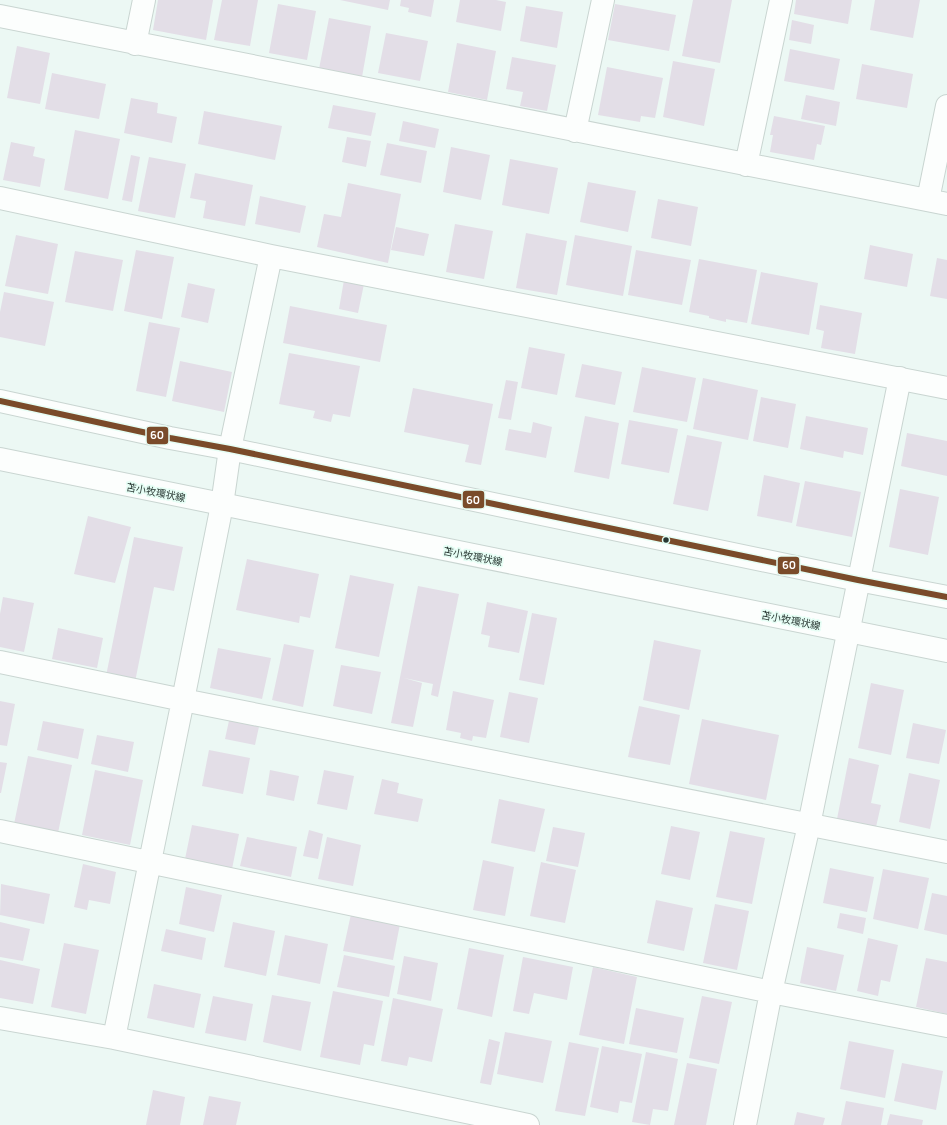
<svg xmlns="http://www.w3.org/2000/svg" width="947" height="1125" font-family="Manrope,'Noto Sans JP',sans-serif">
	<style>
		.building { fill: #e3dee7 }
		.lines { fill: none; stroke-linecap: round; stroke-linejoin: round }
		.minor-casing { stroke: #c9d5d1; stroke-width: 24 }
		.major-casing { stroke: #c9d5d1; stroke-width: 24 }
		.minor { stroke: #fcfefd; stroke-width: 22 }
		.major { stroke: #fcfefd; stroke-width: 22 }
		.bus-1-casing { stroke: #e6fef5; stroke-width: 9 }
		.bus-1 { stroke: #7a4b2a; stroke-width: 6 }
		.bus-dot { fill: #273631; stroke: #e6fef5; stroke-width: 1.5 }
		.labels { text-anchor: middle; dominant-baseline: central; stroke-width: 3.5; stroke-linejoin: round; paint-order: stroke }
		.street-label { font-size: 10px; fill: #273631; stroke: #e6fef5 }
		.line-badge { stroke: #e6fef5; stroke-width: 1.5 }
		.badge-label { font-size: 11px; text-anchor: middle; font-weight: bold; fill: #fff }
	</style>
	<rect width="100%" height="100%" fill="#ecf8f4"/>
	<path class="building" d="M158,0H213L206,40L153,30Z
		M222,0H258L250,46L214,40Z
		M340,0H390L388,10Z
		M401,0H434L431,17L408,12L409,8L400,6Z
		M460,0H496L506,2L501,31L456,22Z
		M693,0H732L720,63L682,56Z
		M796,0H852L848,24L794,14Z
		M875,0H920L913,38L870,30Z
		M278,4L316,11L307,60L269,53Z
		M615,4L676,15L669,51L608,40Z
		M526,6L563,12L557,48L520,41Z
		M329,18L371,26L362,77L319,69Z
		M792,20L814,25L811,44L789,40Z
		M386,33L428,41L420,81L378,73Z
		M457,43L496,51L487,100L448,92Z
		M17,46L50,53L40,104L7,98Z
		M790,49L840,59L834,90L784,81Z
		M512,57L556,65L547,111L520,106L523,92L506,89Z
		M673,61L715,69L704,126L663,117Z
		M862,64L913,74L907,108L856,99Z
		M607,67L663,78L655,118L641,116L640,122L598,115Z
		M52,73L106,84L99,119L45,109Z
		M806,95L840,102L836,126L801,119Z
		M131,98L158,103L157,113L177,117L172,143L124,133Z
		M333,105L376,113L371,136L328,128Z
		M204,111L282,126L275,160L198,144Z
		M774,116L825,126L821,145L817,144L814,160L770,152L773,135H770Z
		M403,121L439,129L435,148L399,141Z
		M75,130L120,139L108,199L64,190Z
		M347,137L371,141L366,167L342,162Z
		M11,142L35,147L33,156L45,159L40,187L3,180Z
		M387,143L427,151L421,183L380,175Z
		M451,147L490,155L481,200L443,192Z
		M131,155L140,157L132,202L122,200Z
		M149,157L186,164L175,218L138,211Z
		M510,159L558,168L549,214L502,205Z
		M195,173L253,185L245,226L203,218L206,201L190,198Z
		M588,182L636,191L628,232L580,222Z
		M348,183L401,194L388,263L317,247L324,214L341,217Z
		M260,196L306,206L300,233L255,224Z
		M658,199L698,207L691,246L651,238Z
		M455,224L493,231L484,279L446,272Z
		M396,227L429,234L424,256L391,250Z
		M526,233L567,241L557,295L516,288Z
		M16,235L58,244L48,294L5,286Z
		M575,235L632,246L623,296L566,285Z
		M870,245L913,254L907,287L864,279Z
		M136,250L174,257L162,319L124,311Z
		M636,250L691,260L682,305L628,295Z
		M75,251L123,260L113,311L65,302Z
		M937,258L947,260V299L930,296Z
		M699,259L757,270L747,323L726,319V322L709,318V316L689,312Z
		M761,272L818,283L809,335L751,324Z
		M344,280L364,284L358,313L339,309Z
		M188,283L215,289L208,323L181,317Z
		M4,292L54,302L45,346L0,337V312Z
		M820,305L862,313L855,354L821,348L824,331L816,329Z
		M290,306L387,325L380,362L283,343Z
		M149,322L180,328L166,397L136,391Z
		M529,347L565,354L557,395L521,388Z
		M289,353L360,366L350,417L333,414L331,422L313,418L315,411L279,404Z
		M180,361L232,372L224,412L172,401Z
		M582,364L622,372L615,405L575,397Z
		M642,367L696,378L687,422L633,412Z
		M703,378L758,390L748,440L693,429Z
		M506,380L518,382L511,420L498,418Z
		M413,388L493,404L481,465L465,462L469,445L404,432Z
		M761,397L796,404L788,448L753,441Z
		M585,416L619,423L609,479L574,472Z
		M806,416L868,428L863,455L844,451L843,458L800,449Z
		M629,420L678,429L669,473L621,464Z
		M533,422L552,427L546,458L505,450L509,429L531,433Z
		M907,433L947,441V476L901,466Z
		M687,435L722,442L708,511L673,504Z
		M764,475L800,483L792,523L757,516Z
		M805,481L861,492L852,537L796,526Z
		M900,489L939,497L928,555L889,547Z
		M88,516L131,527L115,583L74,574Z
		M134,537L183,547L174,591L154,587L135,682L106,676Z
		M247,559L319,574L310,618L300,616L299,623L236,610Z
		M350,575L394,584L379,657L335,648Z
		M418,586L459,594L438,697L431,695L433,684L404,678L422,683L413,727L391,723Z
		M3,597L34,603L24,652L0,647V614Z
		M487,602L528,611L519,653L488,647L490,636L481,634Z
		M532,613L557,618L544,685L519,680Z
		M58,628L103,638L97,668L52,659Z
		M654,640L701,650L689,710L643,700Z
		M284,644L314,650L303,707L272,700Z
		M218,648L271,658L262,699L210,688Z
		M341,665L381,672L372,714L333,706Z
		M871,683L904,690L891,755L858,748Z
		M453,691L494,700L486,738L473,736L472,741L460,738L461,733L446,730Z
		M509,692L538,698L529,743L500,737Z
		M0,701L15,704L7,746L0,745Z
		M639,706L680,715L670,765L628,757Z
		M230,716L260,722L255,745L225,739Z
		M702,719L779,735L766,800L689,784Z
		M43,721L84,729L78,759L37,750Z
		M913,723L946,730L939,764L906,758Z
		M97,735L134,742L128,772L91,764Z
		M209,750L250,758L243,794L202,786Z
		M28,756L72,765L58,833L14,824Z
		M849,758L879,765L871,803L881,805L876,827L837,819Z
		M0,762L7,763L1,793H0Z
		M95,770L143,780L130,845L82,835Z
		M270,770L299,776L294,801L266,795Z
		M324,770L354,776L347,810L317,804Z
		M909,773L940,780L930,829L899,822Z
		M382,779L399,783L397,793L423,799L418,822L374,814Z
		M499,799L545,809L535,852L491,843Z
		M192,825L239,834L232,869L185,859Z
		M671,826L700,832L690,880L661,874Z
		M553,827L585,833L578,867L546,861Z
		M309,830L323,834L318,859L303,856Z
		M730,831L765,838L752,904L716,897Z
		M247,837L297,847L291,877L240,866Z
		M327,837L361,845L353,886L318,879Z
		M483,860L514,867L505,916L473,910Z
		M541,862L576,870L565,923L530,916Z
		M83,864L116,872L110,904L89,900L87,910L74,907Z
		M830,868L874,877L867,912L823,903Z
		M883,869L929,878L918,929L873,919Z
		M1,884L50,894L44,924L0,915Z
		M186,887L222,895L214,932L179,924Z
		M932,893L947,896V935L924,930Z
		M656,900L693,908L684,951L647,943Z
		M715,904L749,911L737,970L703,963Z
		M840,913L866,918L863,934L837,928Z
		M351,914L400,924L393,960L343,951Z
		M0,922L30,929L23,961L0,957Z
		M233,922L275,931L266,976L224,967Z
		M166,929L206,938L202,960L161,951Z
		M285,935L328,944L320,984L277,975Z
		M868,938L898,945L890,982L881,980L878,996L857,991Z
		M64,943L99,950L86,1014L51,1007Z
		M807,947L844,955L836,991L800,983Z
		M469,948L504,955L492,1017L457,1009Z
		M344,955L395,966L389,997L337,987Z
		M404,956L438,963L431,1001L397,994Z
		M523,957L573,967L567,1000L534,993L529,1014L513,1011Z
		M926,958L947,962V1014L916,1007Z
		M0,960L40,969L33,1004L0,998Z
		M593,967L637,977L624,1044L579,1035Z
		M154,984L201,994L194,1028L147,1018Z
		M333,991L383,1001L374,1046L364,1044L360,1065L320,1057Z
		M272,995L311,1002L301,1051L263,1042Z
		M213,996L253,1004L246,1041L205,1033Z
		M702,996L732,1002L719,1064L689,1058Z
		M393,998L443,1009L432,1062L409,1057L407,1066L381,1061Z
		M636,1008L684,1018L677,1053L629,1044Z
		M505,1032L552,1041L543,1083L497,1074Z
		M489,1039L500,1042L491,1085L480,1083Z
		M849,1041L894,1050L885,1098L840,1089Z
		M569,1042L599,1048L585,1116L555,1111Z
		M602,1046L642,1054L632,1103L620,1101L618,1113L590,1107Z
		M646,1052L678,1059L668,1111L653,1109L650,1125L632,1122Z
		M687,1063L717,1069L706,1125H674Z
		M902,1063L943,1071L936,1110L894,1101Z
		M153,1090L185,1097L180,1125H146Z
		M209,1096L241,1102L236,1125H203Z
		M846,1101L884,1108L881,1125H841Z
		M797,1112L825,1118L823,1125H794Z
		M890,1114L923,1120L922,1125H887Z"/>
	<g class="lines">
		<g class="minor-casing">
			<path id="minor" d="M0,16L947,204
				M135,44L144,0
				M575,131L603,0
				M746,165L781,0
				M0,198L271,256L947,388
				M928,200L947,106
				M0,662L183,700L947,852
				M0,831L771,992L947,1026
				M0,1018L114,1038L528,1125
				M114,1038L183,700L222,505L230,449L271,256
				M745,1125L771,992L809,825L900,378"/>
		</g>
		<g class="major-casing">
			<path id="major" d="M0,401L170,438L230,449L858,580L947,597
				M0,459L947,651"/>
		</g>
		<use href="#minor" class="minor"/>
		<use href="#major" class="major"/>
		<g class="bus-1-casing">
			<path id="bus-1" d="M0,401L170,438L230,449L858,580L947,597"/>
		</g>
		<use href="#bus-1" class="bus-1"/>
	</g>
	<circle class="bus-dot" cx="666" cy="540" r="3.5"/>
	<g class="labels">
		<g class="street-label">
			<text transform="translate(156 492) rotate(11)">苫小牧環状線</text>
			<text transform="translate(473 556) rotate(11)">苫小牧環状線</text>
			<text transform="translate(791 620) rotate(11)">苫小牧環状線</text>
		</g>
	</g>
	<g class="line-badge">
		<rect x="146" y="426" width="23" height="19" rx="4" fill="#7a4b2a"/>
		<rect x="462" y="490" width="23" height="19" rx="4" fill="#7a4b2a"/>
		<rect x="777" y="556" width="23" height="19" rx="4" fill="#7a4b2a"/>
	</g>
	<g class="badge-label">
		<text x="157" y="439">60</text>
		<text x="473" y="504">60</text>
		<text x="789" y="569">60</text>
	</g>
</svg>
